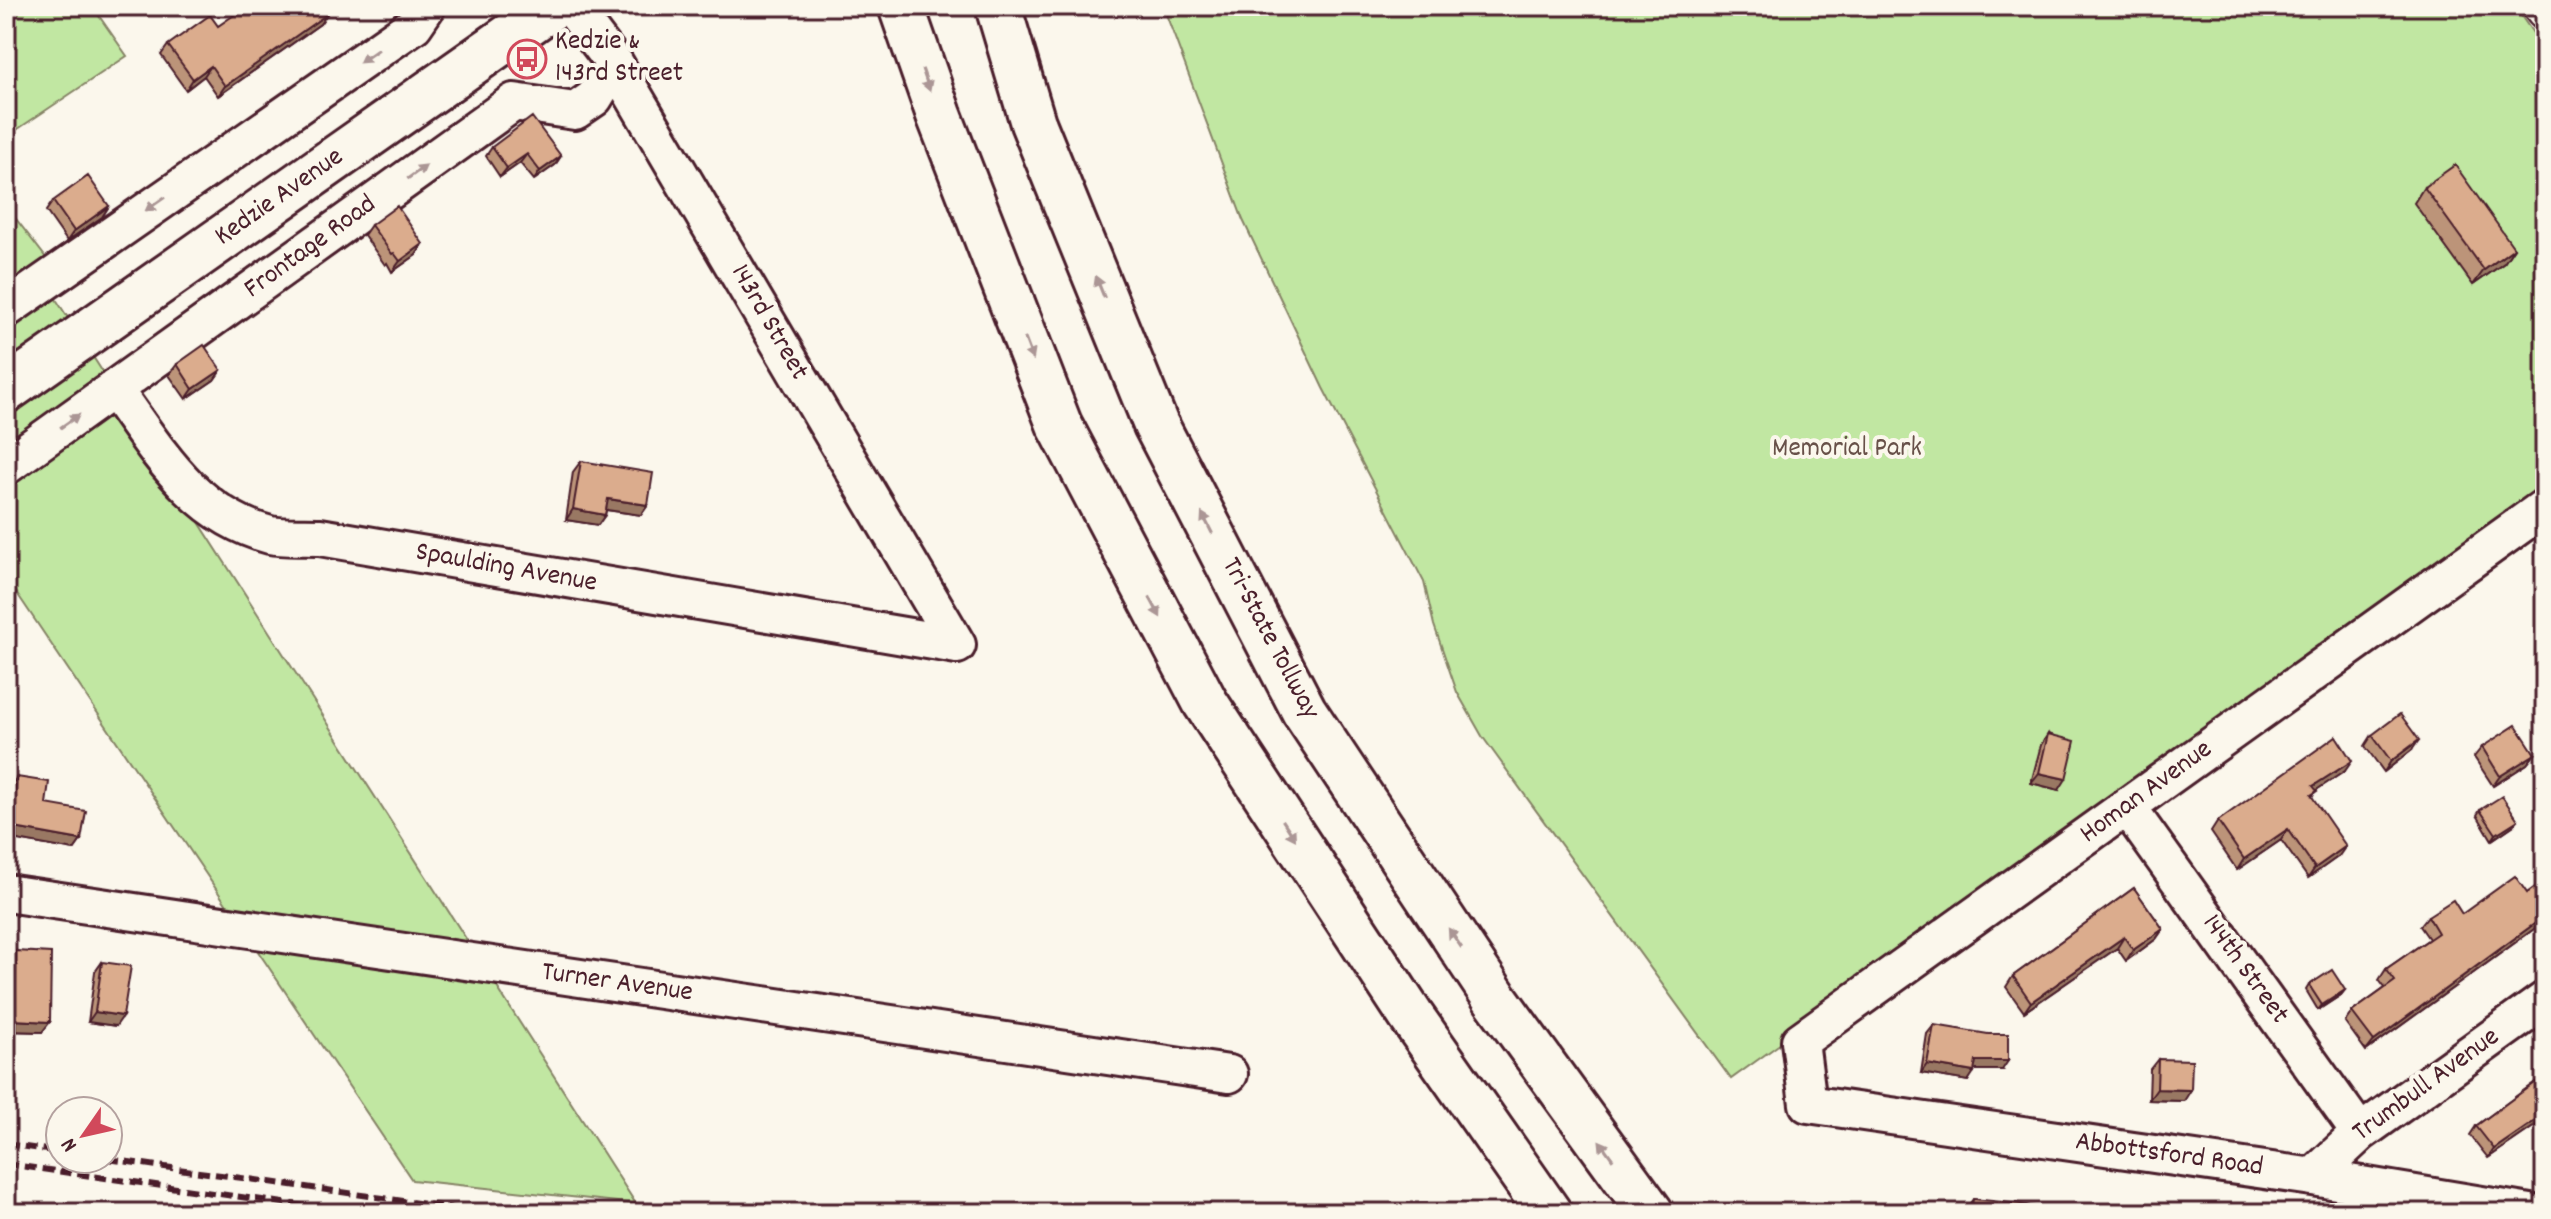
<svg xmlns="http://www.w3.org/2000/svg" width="2551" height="1219" font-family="Dekko,sans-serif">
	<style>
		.green { fill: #c1e7a2; stroke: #868366; stroke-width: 2 }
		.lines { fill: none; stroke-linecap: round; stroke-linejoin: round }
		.minor-casing { stroke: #4a1f2b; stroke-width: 42 }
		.major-casing { stroke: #4a1f2b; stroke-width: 50 }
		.highway-casing { stroke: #4a1f2b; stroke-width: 50 }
		.minor { stroke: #fbf7ec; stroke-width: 36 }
		.major { stroke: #fbf7ec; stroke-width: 44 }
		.highway { stroke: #fbf7ec; stroke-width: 44 }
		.rail { stroke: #4a1f2b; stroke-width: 6; stroke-dasharray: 12 6; stroke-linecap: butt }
		.wall { fill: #bc9479; stroke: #4a1f2b; stroke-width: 2 }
		.shaded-wall { fill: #997863; stroke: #4a1f2b; stroke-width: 2 }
		.building { fill: #dbac8d; stroke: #4a1f2b; stroke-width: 2 }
		.oneway { fill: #ab9695 }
		.labels { text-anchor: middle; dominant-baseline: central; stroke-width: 8; stroke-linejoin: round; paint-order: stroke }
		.poi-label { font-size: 28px; fill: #4a1f2b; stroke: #fbf7ec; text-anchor: start }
		.street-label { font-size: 28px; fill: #4a1f2b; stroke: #fbf7ec }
		.park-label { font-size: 28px; fill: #685149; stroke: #fbf7ec }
	</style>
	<rect width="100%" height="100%" fill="#fbf7ec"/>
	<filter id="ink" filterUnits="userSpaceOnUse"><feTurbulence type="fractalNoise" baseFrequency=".0125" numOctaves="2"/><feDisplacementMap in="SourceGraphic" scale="16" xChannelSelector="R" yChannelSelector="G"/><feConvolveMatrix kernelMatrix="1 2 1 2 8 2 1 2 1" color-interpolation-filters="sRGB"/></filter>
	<g filter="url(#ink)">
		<path class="green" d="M6,6H92L127,56L6,137Z
			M1163,6H2514L2545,50V495L1731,1079L1482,736L1457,692L1434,625L1424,582L1323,388L1243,220Z
			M6,206L57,272L45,282L636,1204L412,1180L6,577Z"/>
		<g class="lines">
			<g class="minor-casing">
				<path id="minor" d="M571,6L615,64L957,645
					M2541,6L2545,11
					M6,309L414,25L427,6
					M114,390C157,449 193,515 270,535C285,538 304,536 320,537L957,645
					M6,466L514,102L575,111L594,98L615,64
					M2127,807L2360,1133
					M6,893L1229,1074
					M2313,1177L2360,1133L2545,1000
					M2530,1213L2313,1177L1808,1104L1800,1041L2545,507"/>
			</g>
			<g class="major-casing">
				<path id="major" d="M6,390L553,6"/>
			</g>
			<g class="highway-casing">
				<path id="highway" d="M901,6L939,115L1059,424L1205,702L1411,1016L1549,1213
					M998,6L1033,123L1156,425L1304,711L1495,998L1651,1213"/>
			</g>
			<use href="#minor" class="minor"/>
			<use href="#major" class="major"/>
			<use href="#highway" class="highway"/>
			<path class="rail" d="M6,1144L60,1152
				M108,1159L489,1213
				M6,1164L355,1213"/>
		</g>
		<path class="wall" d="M327,14L320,24L218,96L204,76L186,90L161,55L168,45L218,26Z
			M492,147L561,156L555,165L534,180L520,163L500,177L486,156Z
			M2424,187L2514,248L2504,263L2473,285L2414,203Z
			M53,201L109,206L102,217L67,241L46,211Z
			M371,225L423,244L416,255L392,272L387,263L385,265L364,235Z
			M177,364L221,370L214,380L186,399L169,375Z
			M581,461L648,505L641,515L606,510L605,515L598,525L566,520L573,472Z
			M2048,734L2059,790L2031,783L2041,745Z
			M2372,735L2412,750L2384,772L2365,746Z
			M2482,747L2535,754L2527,764L2493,786L2474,757Z
			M2345,771L2316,790L2312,797L2339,856L2308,878L2281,840L2237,870L2211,832L2218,821Z
			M17,777L81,840L74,850L6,838V812L10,787Z
			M2480,810L2514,825L2492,840L2477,815Z
			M2545,880V921L2366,1051L2345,1022L2352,1012L2385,988L2379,980L2386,969L2429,939L2420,926L2428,916L2462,914L2527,893Z
			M2134,888L2163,929L2156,939L2126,961L2117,948L2024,1012L2006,987L2013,976Z
			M16,951L42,1032L7,1031L9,962Z
			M102,962L116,1026L88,1022L95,972Z
			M2309,985L2345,990L2341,995L2318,1010L2306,990Z
			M1934,1025L2002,1070H1974L1968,1081L1921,1073L1927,1034Z
			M2158,1059L2184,1101L2149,1100L2150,1069Z
			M2545,1075V1119L2488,1158L2470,1135L2476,1126Z
			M1973,1199L2066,1213H1965L1966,1209Z"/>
		<path class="shaded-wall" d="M327,14L320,24L218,96L225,86Z
			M211,66L204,76L186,90L193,79Z
			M527,154L520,163L500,177L507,168Z
			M561,156L555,165L534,180L540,171Z
			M109,206L102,217L67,241L74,231Z
			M423,244L416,255L392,272L400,261Z
			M2514,248L2504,263L2473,285L2484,270Z
			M221,370L214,380L186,399L193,389Z
			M608,499L648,505L641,515L600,509Z
			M573,509L605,515L598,525L566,520Z
			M2419,740L2412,750L2384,772L2391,761Z
			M2535,754L2527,764L2493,786L2500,776Z
			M2352,761L2345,771L2306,797L2313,786Z
			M2039,773L2066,779L2059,790L2031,783Z
			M2518,820L2514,825L2492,840L2496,834Z
			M9,827L81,840L74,850L6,838V831Z
			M2288,829L2281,840L2237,870L2244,859Z
			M2346,846L2339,856L2308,878L2315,868Z
			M2545,916V921L2366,1051L2374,1041Z
			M2163,929L2156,939L2126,961L2133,950Z
			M2124,937L2117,948L2024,1012L2031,1002Z
			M2345,990L2341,995L2318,1010L2322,1005Z
			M95,1012L123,1016L116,1026L88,1022Z
			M14,1020L50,1022L42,1032L7,1031Z
			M1976,1061H2008L2002,1070H1969Z
			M1927,1064L1974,1072L1968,1081L1921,1073Z
			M2157,1089L2191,1090L2184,1101L2149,1100Z
			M2545,1114V1119L2488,1158L2494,1149Z"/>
		<path class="building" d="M247,6H322L327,14L225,86L211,66L193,79L168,45L210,15L218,26Z
			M532,117L561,156L540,171L527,154L507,168L492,147Z
			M2455,165L2514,248L2484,270L2424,187Z
			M88,176L109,206L74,231L53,201Z
			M397,206L423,244L400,261L394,253L392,254L371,225Z
			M204,345L221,370L193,389L177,364Z
			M581,461L653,473L648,505L608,499L605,515L573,509Z
			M2400,714L2419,740L2391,761L2372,735Z
			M2516,725L2535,754L2500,776L2482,747Z
			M2048,734L2075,741L2066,779L2039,773Z
			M2336,736L2352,761L2313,786L2317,791L2311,795L2346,846L2315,868L2288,829L2244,859L2218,821Z
			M17,777L49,782L46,804L86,811L81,840L9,827Z
			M2502,796L2518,820L2496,834L2480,810Z
			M2515,876L2527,893L2545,880V916L2374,1041L2352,1012L2395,981L2386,969L2438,933L2428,916L2453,900L2462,914Z
			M2134,888L2163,929L2133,950L2124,937L2031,1002L2013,976Z
			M16,951L51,953L50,1022L14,1020Z
			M102,962L131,966L123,1016L95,1012Z
			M2332,970L2345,990L2322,1005L2309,985Z
			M1934,1025L1988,1034H2008V1061H1976L1974,1072L1927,1064Z
			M2158,1059L2192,1060L2191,1090L2157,1089Z
			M2545,1075V1114L2494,1149L2476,1126Z
			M1973,1199L2021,1204L2066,1213H1971Z"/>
		<defs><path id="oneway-solid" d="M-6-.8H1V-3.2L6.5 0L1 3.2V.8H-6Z" transform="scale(2)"/></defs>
		<g class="oneway">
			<use href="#oneway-solid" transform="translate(369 56) rotate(145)"/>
			<use href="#oneway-solid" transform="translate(926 80) rotate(71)"/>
			<use href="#oneway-solid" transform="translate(417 172) rotate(-36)"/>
			<use href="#oneway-solid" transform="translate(155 204) rotate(145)"/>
			<use href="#oneway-solid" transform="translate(1100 287) rotate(-112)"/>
			<use href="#oneway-solid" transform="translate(1029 349) rotate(69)"/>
			<use href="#oneway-solid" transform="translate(70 421) rotate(-35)"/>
			<use href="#oneway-solid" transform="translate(1207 523) rotate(-117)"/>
			<use href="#oneway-solid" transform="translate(1155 607) rotate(62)"/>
			<use href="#oneway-solid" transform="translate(1289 830) rotate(57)"/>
			<use href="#oneway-solid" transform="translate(1455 938) rotate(-124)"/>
			<use href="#oneway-solid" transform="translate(1606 1150) rotate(-126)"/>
		</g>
	</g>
	<defs>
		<g id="bus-ring" transform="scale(2)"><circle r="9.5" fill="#fbf7ec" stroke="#d1495b" stroke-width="1.5"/><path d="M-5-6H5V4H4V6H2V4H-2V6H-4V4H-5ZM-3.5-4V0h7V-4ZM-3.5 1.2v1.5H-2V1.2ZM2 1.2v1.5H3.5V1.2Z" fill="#d1495b"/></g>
	</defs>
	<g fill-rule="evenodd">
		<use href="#bus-ring" x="527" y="59"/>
	</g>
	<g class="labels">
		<g class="poi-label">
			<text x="555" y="43">Kedzie &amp;<tspan x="555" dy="32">143rd Street</tspan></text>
		</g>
		<g class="street-label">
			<text transform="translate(280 198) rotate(-35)">Kedzie Avenue</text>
			<text transform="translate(311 248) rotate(-36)">Frontage Road</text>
			<text transform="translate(768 323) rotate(60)">143rd Street</text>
			<text transform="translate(506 569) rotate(10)">Spaulding Avenue</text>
			<text transform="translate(1269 639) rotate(62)">Tri-State Tollway</text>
			<text transform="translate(2147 793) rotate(-36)">Homan Avenue</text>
			<text transform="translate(2244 970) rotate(54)">144th Street</text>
			<text transform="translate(617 984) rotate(8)">Turner Avenue</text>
			<text transform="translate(2427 1086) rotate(-36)">Trumbull Avenue</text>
			<text transform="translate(2169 1156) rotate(8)">Abbottsford Road</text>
		</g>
		<g class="park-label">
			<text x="1847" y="450">Memorial Park</text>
		</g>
	</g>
	<rect width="2551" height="1219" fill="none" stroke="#fbf7ec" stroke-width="32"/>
	<rect x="16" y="16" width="2519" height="1187" fill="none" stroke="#4a1f2b" stroke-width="3" filter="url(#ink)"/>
	<g transform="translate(84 1135) rotate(236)"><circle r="38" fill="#fbf7ec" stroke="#b4a19f" stroke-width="2"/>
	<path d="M0-6L14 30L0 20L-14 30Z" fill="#d1495b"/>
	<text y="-12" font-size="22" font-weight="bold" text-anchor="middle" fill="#4a1f2b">N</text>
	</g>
</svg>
